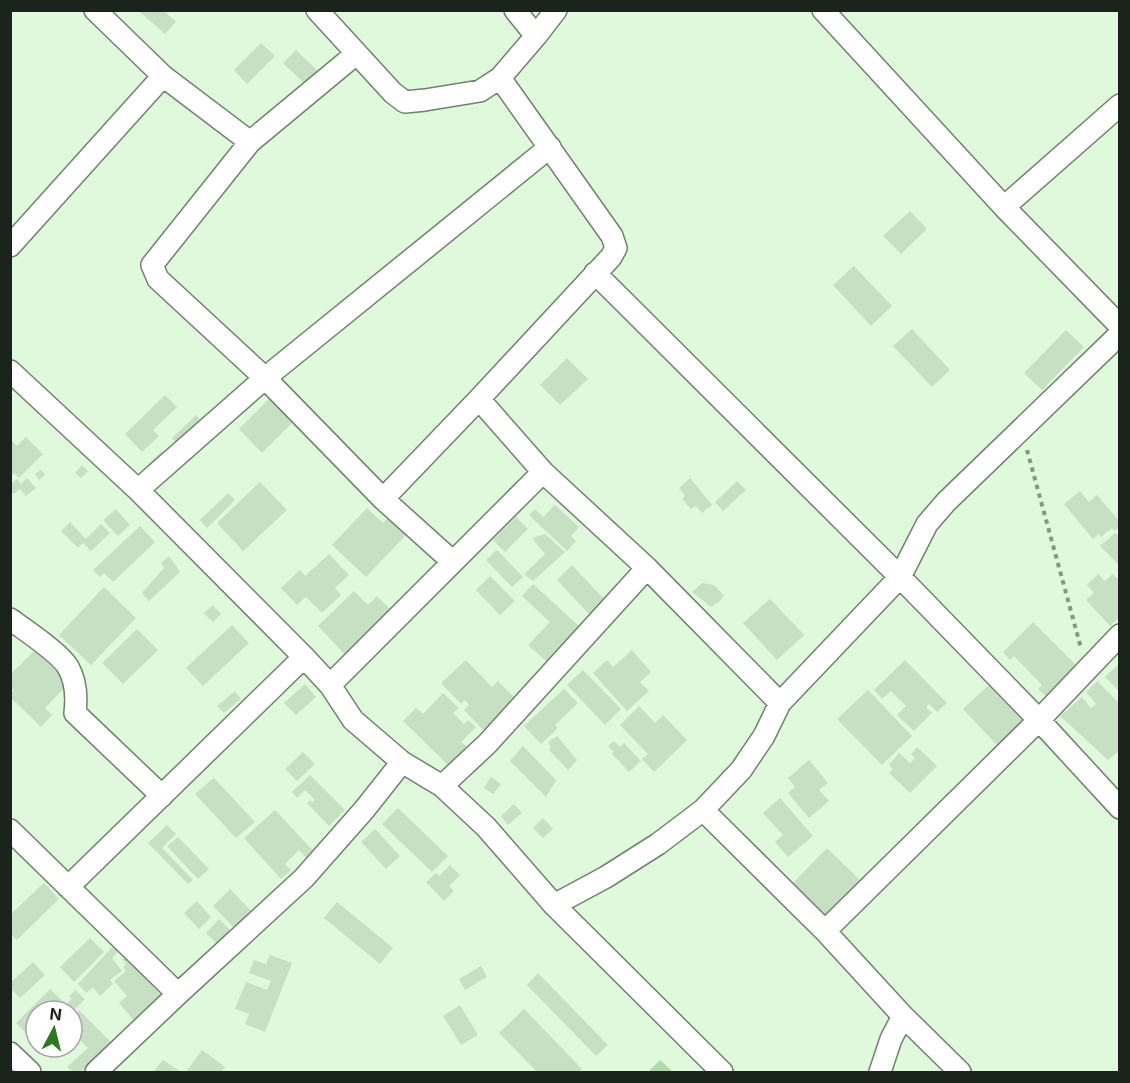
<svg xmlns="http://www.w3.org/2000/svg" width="1130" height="1083" font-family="Inter,sans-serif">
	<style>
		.green { fill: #b0daa9 }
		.building { fill: #c7dfc2 }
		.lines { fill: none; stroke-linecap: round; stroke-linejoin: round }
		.minor-casing { stroke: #6d846a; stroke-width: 24 }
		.path { stroke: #869884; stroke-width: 4; stroke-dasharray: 4.5 4.5; stroke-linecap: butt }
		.minor { stroke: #fff; stroke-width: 21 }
	</style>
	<rect width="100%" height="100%" fill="#e0f9dc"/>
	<path class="green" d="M660,1060L673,1072H648Z"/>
	<path class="building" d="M141,10H163L176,22L165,34L140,12Z
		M261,43L275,56L247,84L234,70Z
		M296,50L321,74L309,88L283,63Z
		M910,211L927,229L901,254L883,236Z
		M854,266L892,306L871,326L833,285Z
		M912,329L950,370L932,387L893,346Z
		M1066,330L1084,347L1042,390L1024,373Z
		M567,358L588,379L560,405L540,385Z
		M165,395L177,407L153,430L159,436L142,452L125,434Z
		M269,399L292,423L262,453L239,429Z
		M196,415L203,423L179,445L172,438Z
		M26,437L43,454L19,478L14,473L10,477V439L17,446Z
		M162,451L169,458L155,471L148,464Z
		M82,465L88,471L81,478L75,473Z
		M41,470L45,475L39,480L35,474Z
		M27,478L36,488L26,496L20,489L14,494L10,490V485L17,479L21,484Z
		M690,478L712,505L702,513L696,506L691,509L682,499L685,496L679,488Z
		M737,481L746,490L723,511L715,502Z
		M260,482L287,510L243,551L217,523Z
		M1080,491L1089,502L1097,495L1120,522V527L1114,531L1112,528L1101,537L1099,534L1093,539L1064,504Z
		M228,493L235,500L207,528L200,520Z
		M555,505L579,527L571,536L576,541L567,551L529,515L535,509L543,517Z
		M367,508L383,523L391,515L409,532L366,577L332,545Z
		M116,509L130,525L118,536L103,520Z
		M516,517L528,529L505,552L493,540Z
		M70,522L86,539L101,524L110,533L91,551L83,543L78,548L61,531Z
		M140,526L155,542L113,582L104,573L100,577L93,570Z
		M1115,533L1120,537V566L1100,546Z
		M545,534L565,552L533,581L524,574L545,554L532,538Z
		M497,550L523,577L512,587L486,560Z
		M329,554L349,575L335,588L341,595L322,613L306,597L297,605L281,588L300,570L305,576Z
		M169,556L180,572L149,601L142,593L164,568L161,563Z
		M572,565L607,602L591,616L557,580Z
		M1098,574L1105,581L1113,574L1120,581V617L1110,626L1086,600L1094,593L1087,585Z
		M490,576L515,601L500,615L476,590Z
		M702,583L714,585L724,595L720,601L711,607L692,592Z
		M533,584L580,627L547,662L528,645L550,622L522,596Z
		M104,587L136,618L91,665L59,635Z
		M354,591L368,605L377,596L392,611L349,659L318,626Z
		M770,599L804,635L777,660L743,623Z
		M213,605L221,614L213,622L204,613Z
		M1033,622L1077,666L1047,697L1038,689L1042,685L1014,656L1010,660L1003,652Z
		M232,625L249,643L203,686L186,668Z
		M137,629L158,650L123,684L102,663Z
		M35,650L69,683L45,708L52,715L41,727L10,697V693L14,690L10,687V675Z
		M632,650L651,672L640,682L649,691L627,711L593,673L607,660L613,667Z
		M466,660L492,687L498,681L516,699L483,730L464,710L469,705L465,700L461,704L441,683Z
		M905,660L947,703L937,712L929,704L926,707L932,713L914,731L897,715L906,706L891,691L882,699L874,690Z
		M1120,663V692L1105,677Z
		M583,670L621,709L605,725L567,685Z
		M1097,681L1120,704V750L1108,760L1060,716L1082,697L1091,708L1096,704L1086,692Z
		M992,682L1026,718L997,745L963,709Z
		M305,684L316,697L296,715L284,703Z
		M564,689L578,703L555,725L558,728L541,744L524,726Z
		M868,690L912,736L882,765L837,719Z
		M235,691L241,699L224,713L217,706Z
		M443,693L459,708L453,713L464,724L468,720L476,727L461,742L468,748L450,767L403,721L416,708L423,714Z
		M639,706L655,723L663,715L687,740L654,772L642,759L648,754L620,725Z
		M557,736L577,760L568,770L549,750L551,747L548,742Z
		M614,741L620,747L624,743L641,761L629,772L612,754L614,752L608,746Z
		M523,746L556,780L546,797L510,761Z
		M917,747L937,766L910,793L889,773L893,769L889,765L899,753L910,763L915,758L911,754Z
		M303,752L315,764L297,781L285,769Z
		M809,760L828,783L819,790L829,801L809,818L788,793L795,787L788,778Z
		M310,775L345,810L329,826L307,803L310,800L312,802L315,800L305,790L297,798L292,792Z
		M491,777L501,784L493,794L484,788Z
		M214,778L255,822L236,838L195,794Z
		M780,798L813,836L788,857L775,842L783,835L763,813Z
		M514,804L522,813L508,825L501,816Z
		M398,808L448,856L432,872L382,824Z
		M275,810L317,855L310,862L299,850L285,864L291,870L281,879L244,838Z
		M543,818L553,829L543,838L533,828Z
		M167,825L176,834L162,848L193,880L188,884L148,843Z
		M375,829L400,856L386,869L361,842Z
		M178,837L209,869L198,879L167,846Z
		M827,848L860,880L825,915L793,883Z
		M450,865L460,875L449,886L454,891L444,901L426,882L436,873L439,876Z
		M44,883L59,899L17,940L10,934V924L13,922L10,919V915Z
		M230,889L255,915L238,932L213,906Z
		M197,901L211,917L199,929L184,913Z
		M337,902L393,948L380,964L324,918Z
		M219,919L235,935L221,948L206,933Z
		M90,938L104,952L74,982L60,967Z
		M117,942L123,946L112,958L122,971L110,980L113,984L100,996L93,987L86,993L78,984Z
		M270,955L292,963L265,1032L245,1024L249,1014L235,1009L246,982L267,990L271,981L249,973L254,960L266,964Z
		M126,956L165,1000L137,1024L119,1003L127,996L114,981L126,971L123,967L126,964L122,959Z
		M33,962L45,975L20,998L10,988V983Z
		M481,966L487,977L465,990L459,979Z
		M538,973L608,1045L596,1056L527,985Z
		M50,989L70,1008L66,1011H36V1043L16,1023Z
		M75,990L85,999L74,1010L67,1003L72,999L69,996Z
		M460,1005L478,1035L461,1045L443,1016Z
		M524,1009L582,1069L578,1072H537L499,1033Z
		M79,1010L111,1042L80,1072H73L67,1067L88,1048L72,1032V1018Z
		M202,1050L225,1067L221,1072H186Z
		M163,1060L181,1072H153Z"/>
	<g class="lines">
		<g class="minor-casing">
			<path id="minor" d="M95,10L163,76L250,142
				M317,10L393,93L405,102L425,100L480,91L500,78L536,36L556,10
				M515,10L536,36
				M823,10L1004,207L1120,326
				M356,54L250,142L152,265L158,279L265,378L383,499L453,562
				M1004,207L1120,105
				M10,246L163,76
				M595,273L900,577L1039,720L1120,808
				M10,371L138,490L304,657L330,685L353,720L402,762L442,786L486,827L554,905L722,1072
				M479,399L543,472L647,568L780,703
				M138,490L265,378L550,147
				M383,499L479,399L611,257L616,248L612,236L500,78
				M10,619C25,630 60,653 68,667C76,681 77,697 75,713L162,796
				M330,685L543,472
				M442,786L487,744L647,568
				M703,810L825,931L903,1016L960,1072
				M10,830L178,994
				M68,887L304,657
				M554,905L606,877L658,844L703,810L741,770L764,736L780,703L900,577L927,524L946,502L1120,334
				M825,931L1039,720L1120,635
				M10,1053L30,1072
				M96,1072L178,994L304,878L364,810L402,762
				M880,1072L891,1039L903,1016"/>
		</g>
		<path class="path" d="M1027,450L1081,648"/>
		<use href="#minor" class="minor"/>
	</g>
	<rect width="1130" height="1083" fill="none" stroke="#1b241a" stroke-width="24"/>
	<g transform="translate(54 1029) rotate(7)"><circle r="28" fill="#ffffff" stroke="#a4a7a3" stroke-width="1.5"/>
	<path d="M0-4.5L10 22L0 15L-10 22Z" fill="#2d7921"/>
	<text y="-9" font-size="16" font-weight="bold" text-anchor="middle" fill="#1b241a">N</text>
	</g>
</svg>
